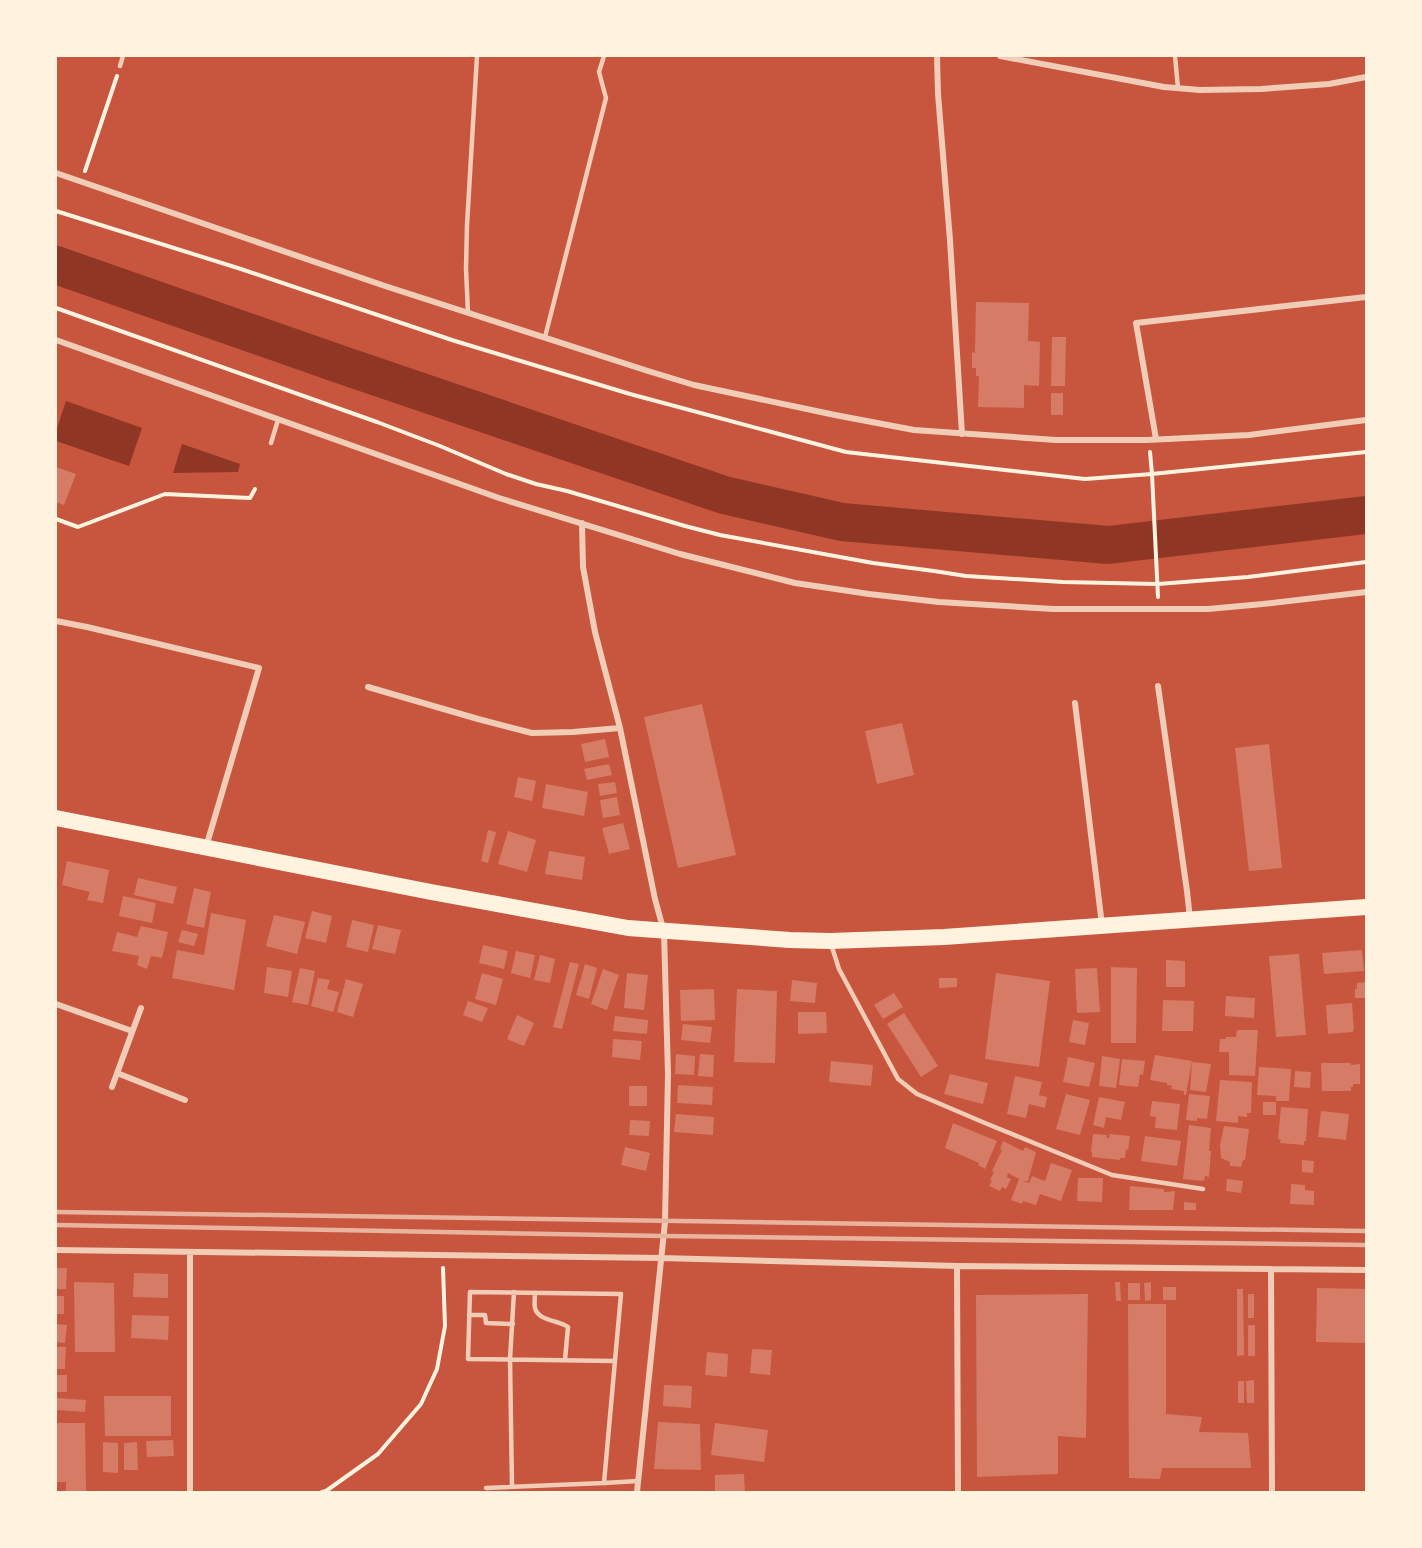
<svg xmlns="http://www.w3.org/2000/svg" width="1422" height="1548" font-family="Raleway,sans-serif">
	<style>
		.water { fill: #8f3625 }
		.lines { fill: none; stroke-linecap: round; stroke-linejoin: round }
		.river { stroke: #8f3625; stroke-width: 38 }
		.building { fill: #d67c66 }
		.path { stroke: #fff3e0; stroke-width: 4 }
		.service { stroke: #f1ccb7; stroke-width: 4.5 }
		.minor { stroke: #f1ccb7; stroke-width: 6 }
		.trunk { stroke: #fff3e0; stroke-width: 16 }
		.rail { stroke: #e9b49f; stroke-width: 4.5 }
	</style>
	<rect width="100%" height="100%" fill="#c8553d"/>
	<path class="water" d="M66,401L142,428L129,466L56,441V431Z
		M182,444L240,464L238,472L173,473Z"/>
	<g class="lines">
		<path class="river" d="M56,265L345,366L724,495L842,522L1108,545L1366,515"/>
	</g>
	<path class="building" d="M976,302L1029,303L1028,341L1040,342L1039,386L1024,385V408L978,407L979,376H976V368H972V352L975,353Z
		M1052,337H1066L1065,386H1051Z
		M1051,393H1063V415H1051Z
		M56,467L76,474L64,505L56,502Z
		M702,704L736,855L678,868L644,717Z
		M902,723L914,775L877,784L865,731Z
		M605,739L609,757L585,762L581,744Z
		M1269,744L1282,868L1249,871L1235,748Z
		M609,764L612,775L587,780L584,769Z
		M518,777L536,781L532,801L514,797Z
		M615,782L617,793L600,796L598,784Z
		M546,784L588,792L584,816L542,808Z
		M617,797L620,815L603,818L600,800Z
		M623,823L630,849L609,854L602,828Z
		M488,830L496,832L488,863L481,861Z
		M508,831L536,840L527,872L498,864Z
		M549,851L585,857L582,880L545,874Z
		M67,861L109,870L103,903L87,900L90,892L62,885Z
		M138,878L177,887L173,904L134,895Z
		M194,888L211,892L204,928L186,924Z
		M123,896L156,903L152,923L119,916Z
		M312,911L332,916L326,943L305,938Z
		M211,913L246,920L234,990L172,978L177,950L204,955Z
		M274,915L305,922L297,954L266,946Z
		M352,920L374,925L368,952L346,947Z
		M378,925L401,930L395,954L372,949Z
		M141,926L168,932L162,958L151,956L147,969L137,965L139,956L112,951L117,932L137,937Z
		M182,930L198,934L194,946L178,942Z
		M483,945L508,951L504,969L479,963Z
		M1362,950L1364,971L1324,974L1322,953Z
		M516,951L535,955L530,978L511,973Z
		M1299,954L1306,1035L1276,1037L1269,956Z
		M540,955L555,959L550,983L534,980Z
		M1166,960L1185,961V987H1166Z
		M570,962L579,964L562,1029L553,1027Z
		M585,964L597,968L589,999L576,995Z
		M267,967L292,971L288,997L264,993Z
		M1111,967L1137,968L1136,1043H1111Z
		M300,968L315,971L308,1005L292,1002Z
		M1097,968L1100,1012L1077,1013L1075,969Z
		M603,969L619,975L607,1010L591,1004Z
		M482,973L503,979L496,1005L475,999Z
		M627,973L648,975L644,1010L624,1008Z
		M996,973L1050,981L1039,1067L985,1059Z
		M318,978L330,980L327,989L339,992L333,1012L311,1006Z
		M939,978H957V987L939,988Z
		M346,979L363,984L353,1017L337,1012Z
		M792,980L817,983L815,1003L790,1001Z
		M1366,982V998H1355V989H1357V983Z
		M714,989L715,1020L681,1021L680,990Z
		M737,989L777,991L775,1063L734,1062Z
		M894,993L903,1007L883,1019L874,1005Z
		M1226,996L1255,998L1254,1018L1225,1016Z
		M1163,1000L1194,1001L1193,1031H1162Z
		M468,1001L488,1008L482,1022L463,1015Z
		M1352,1003L1354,1030H1353V1032L1328,1034L1326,1005Z
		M798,1012H826L827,1033L798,1034Z
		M904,1013L938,1066L921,1077L887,1024Z
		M517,1015L534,1023L524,1046L507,1039Z
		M615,1016L648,1020L647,1034L613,1031Z
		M1073,1020L1089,1023L1085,1045L1069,1042Z
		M683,1024L712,1027L710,1043L681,1040Z
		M1237,1030H1258L1255,1076L1229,1075V1052H1219L1220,1039H1226V1037H1236Z
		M613,1039L642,1041L640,1060L612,1057Z
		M676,1054L695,1056L694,1075L675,1074Z
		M700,1054L714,1055L713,1077L698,1076Z
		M1155,1055L1192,1061L1186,1095H1184V1091L1171,1089L1172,1086L1167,1085V1083L1150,1080Z
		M1102,1056L1120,1059L1116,1088L1099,1086Z
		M1068,1057L1095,1063L1089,1087L1063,1082Z
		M1122,1059L1145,1061L1143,1075L1140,1074L1138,1087L1119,1085Z
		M831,1061L873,1065L871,1086L829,1082Z
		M1192,1062L1211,1064L1206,1092L1190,1090Z
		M1321,1063H1351V1065L1360,1064V1084H1353V1087H1351V1091H1322Z
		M1259,1067L1291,1069L1289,1101H1276V1096L1257,1095Z
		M1295,1071L1311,1072L1310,1088L1294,1087Z
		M950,1074L988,1083L983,1104L944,1094Z
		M1015,1076L1042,1082L1039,1095L1047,1097L1045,1108L1029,1104L1026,1118L1007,1114Z
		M1220,1080L1252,1082L1251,1113H1247V1117L1238,1116V1123L1216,1121Z
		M678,1085L713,1087L712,1105L677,1103Z
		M629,1086H647V1106H629Z
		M1066,1094L1090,1100L1080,1135L1056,1129Z
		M1189,1094L1210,1096L1207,1119L1197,1118V1121L1186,1120Z
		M1099,1097L1125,1102L1121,1120L1106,1117L1104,1128L1093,1125Z
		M1152,1101L1180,1104L1177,1130L1155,1128L1156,1117L1150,1116Z
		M1263,1102H1276V1115H1263Z
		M1281,1107L1308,1109L1306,1141H1304V1145L1280,1143L1281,1140L1278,1139Z
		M1321,1111L1349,1114L1346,1140L1318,1137Z
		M676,1114L714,1117L713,1135L674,1132Z
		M630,1120L650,1121L649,1136L629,1135Z
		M953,1123L997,1141L985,1169L978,1165L979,1163L945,1148Z
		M1189,1125L1211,1128L1209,1151H1211L1209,1177L1205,1176L1204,1181L1183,1179Z
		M1224,1126L1249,1129L1245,1160H1243L1241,1167L1230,1166V1162L1221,1158L1220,1145Z
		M1093,1134L1107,1135L1106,1138H1109L1110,1134L1130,1136L1128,1150L1126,1149L1125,1158H1120V1160L1092,1157V1152L1091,1151Z
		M1145,1136L1181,1141L1177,1166L1141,1161Z
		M1003,1141L1023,1151L1025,1147L1036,1152L1028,1181H1023L1029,1183L1032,1176L1045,1181L1051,1163L1072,1170L1061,1201L1040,1194L1036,1205L1023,1201L1022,1204L1011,1200L1019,1179L1008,1173L1007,1177L1011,1179L1006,1189L1002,1187L1000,1191L989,1186L992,1181L990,1180L994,1172L992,1171L1002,1150L1000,1149Z
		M625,1147L650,1153L646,1171L621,1165Z
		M1302,1160L1314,1161L1313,1173L1302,1172Z
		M1078,1178H1103L1102,1202L1077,1201Z
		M1227,1179L1243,1181L1241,1193L1226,1191Z
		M1291,1184L1305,1185V1190L1314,1191V1205L1290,1204Z
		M1130,1186L1164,1189V1192L1175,1191L1173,1210H1129Z
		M1184,1202L1196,1203V1210H1184Z
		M56,1268H67L66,1289H56Z
		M134,1273L168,1274V1298L133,1297Z
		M74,1282L114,1283L115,1352H75Z
		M1115,1282H1120L1121,1301H1116Z
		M1151,1282V1300L1145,1301L1144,1283Z
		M1128,1283H1140V1300H1128Z
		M1163,1287H1176V1300H1163Z
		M1317,1288L1366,1289V1343L1316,1342Z
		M1237,1289H1243L1244,1355L1237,1356Z
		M1088,1294L1086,1438L1058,1436V1474L977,1477L976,1295Z
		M1248,1294H1254V1318H1248Z
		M56,1296H64V1314H56Z
		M1128,1304H1166V1414L1202,1417L1199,1432L1248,1433L1251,1468H1162L1160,1479L1129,1478Z
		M132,1315L169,1316L168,1340L131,1338Z
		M56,1324L67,1325L65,1343L56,1342Z
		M1248,1325H1255V1356H1248Z
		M56,1347H66L65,1369H56Z
		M752,1349L772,1350L770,1375L750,1373Z
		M707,1352L728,1354L727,1377L705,1375Z
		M56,1375H67V1392H56Z
		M1254,1380V1403H1247L1246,1381Z
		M1238,1381H1244V1403H1238Z
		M664,1385L692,1386L691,1408L663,1406Z
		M104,1396H171V1436H105Z
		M57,1398L86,1400L85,1412L56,1410Z
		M658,1422L700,1424L701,1470L654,1469Z
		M56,1423H85L86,1492H66V1482H56Z
		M715,1423L768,1430L764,1462L711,1455Z
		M173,1440L174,1456L147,1457L146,1441Z
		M103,1442L118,1443V1473L103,1472Z
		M137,1442L138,1470H124V1443Z
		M744,1474L745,1492H715V1475Z"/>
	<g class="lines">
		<path class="path" d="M85,171L117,76
			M56,211L241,269L455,341L630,394L846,452L1085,479L1152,474L1366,452
			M56,308L377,422L440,446L506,474L536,484L567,491L685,526L720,535L873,563L934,571L966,576L1063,582L1158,584L1248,577L1366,562
			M1150,452L1152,474L1158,597
			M56,519L78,527L165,494L250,498L255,489
			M322,1492L326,1491L378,1454L421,1404L437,1369L445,1326L443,1268"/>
		<path class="service" d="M1175,56L1178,88
			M120,66L123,56
			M468,313L466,269L467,225L477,56
			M545,337L606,98L599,72L604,56
			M271,443L278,420
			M831,944L839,969L898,1079L917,1094L985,1123L1112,1175L1203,1189
			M535,1293C535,1297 534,1303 535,1308C538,1321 558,1320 568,1327L565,1360
			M469,1315H485L486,1323L513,1324
			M604,1483L638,1481
			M512,1486L510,1359L514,1292
			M486,1488L604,1483L621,1294L470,1292L468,1359L615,1361"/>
		<path class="minor" d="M937,56L938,94L950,240L962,434
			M1000,56L1164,87L1200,90L1261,89L1329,84L1366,77
			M56,173L385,286L648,371L694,385L835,415L914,430L1056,440H1147L1249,435L1366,420
			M56,340L499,498L680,554L795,583L869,594L939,602L1053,609H1208L1263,604L1366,592
			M1156,439L1136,323L1366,297
			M582,523L583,567L595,632L620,728L655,899L664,932L668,1074L665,1222L637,1492
			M56,621L87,627L259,668L206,847
			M1158,686L1187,891L1190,919
			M368,687L478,719L532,733L573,732L620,728
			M1075,703L1102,925
			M56,1004L132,1031
			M117,1073L185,1100
			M112,1087L141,1008
			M56,1250L661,1258L957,1266L1366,1270
			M190,1252V1492
			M957,1266L958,1492
			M1271,1269L1272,1492"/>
		<path class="trunk" d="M56,818L431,892L628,928L790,940L830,941L944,937L1366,907"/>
		<path class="rail" d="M56,1212L1366,1231
			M56,1225L664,1236L1366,1245"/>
	</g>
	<rect width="1422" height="1548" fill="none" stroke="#fff3e0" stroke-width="114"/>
</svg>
